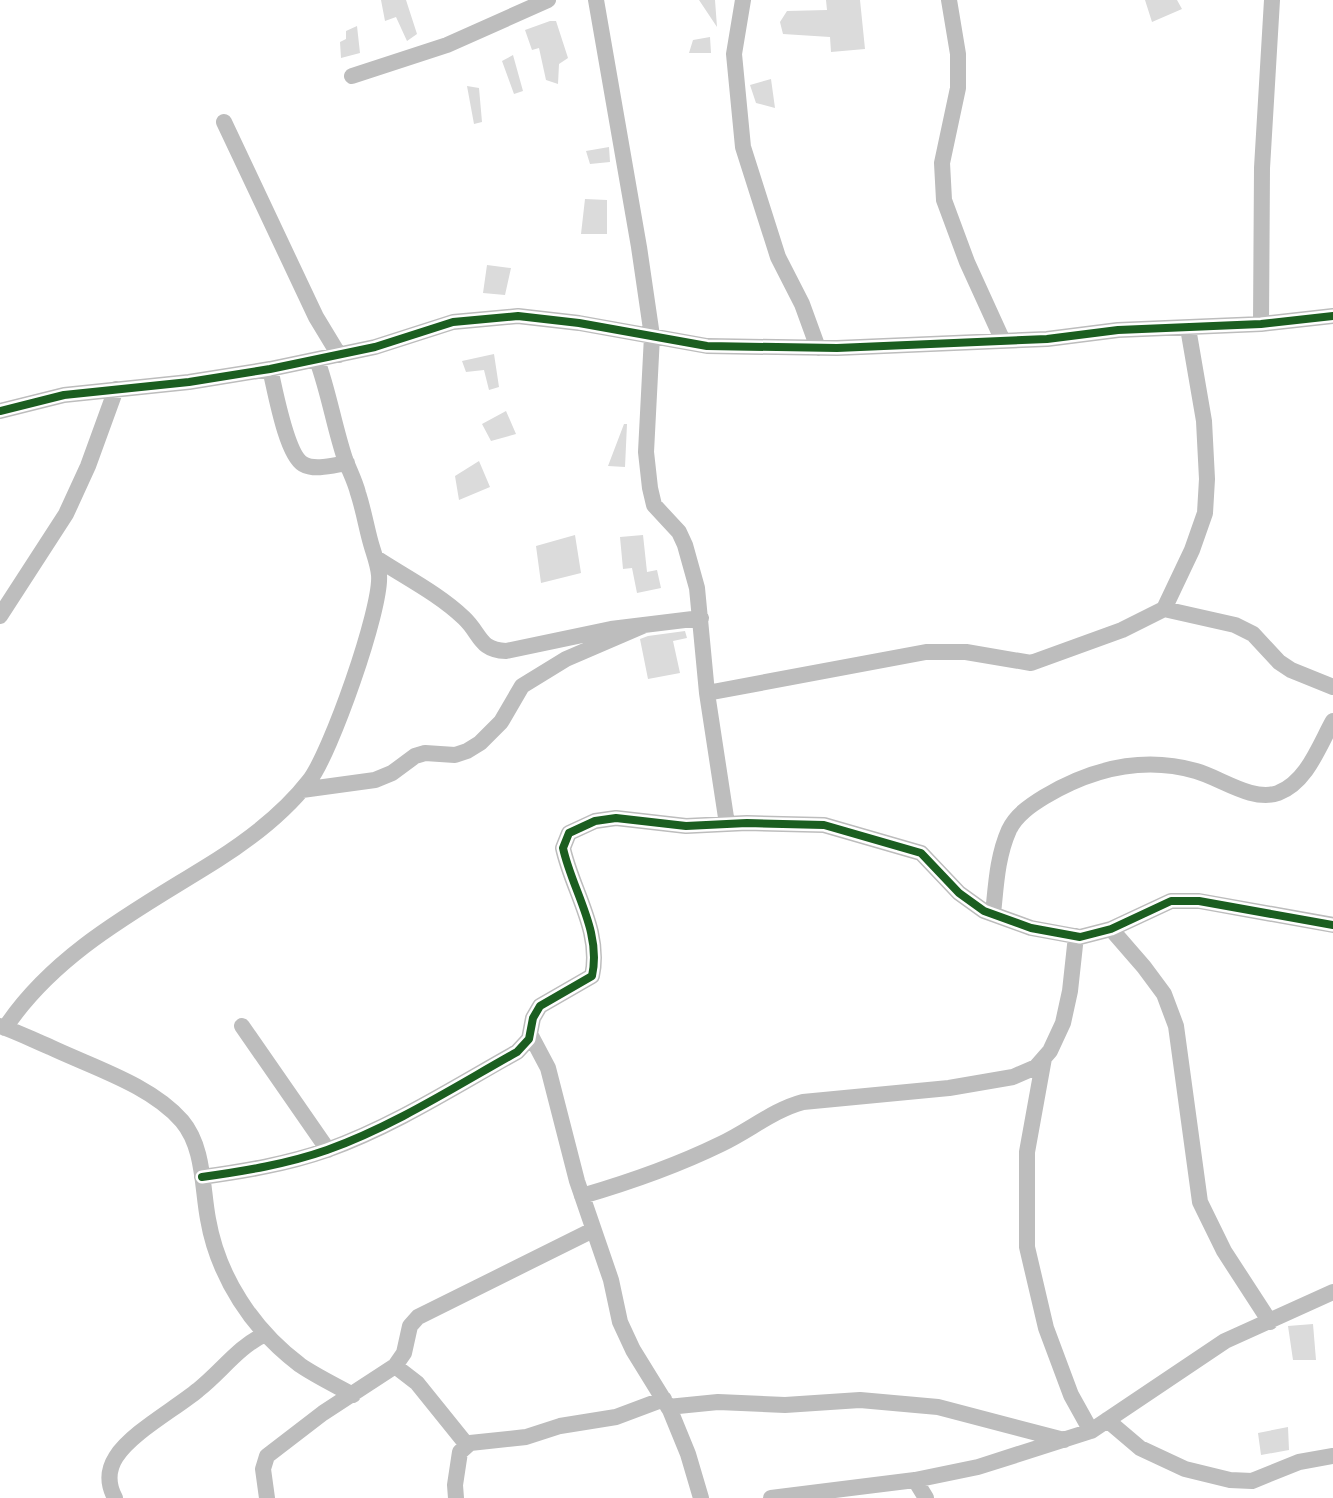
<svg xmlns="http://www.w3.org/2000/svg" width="1333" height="1498" font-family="'DM Sans',sans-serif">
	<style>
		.building { fill: #dbdbdb }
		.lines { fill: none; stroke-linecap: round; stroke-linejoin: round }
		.minor { stroke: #bdbdbd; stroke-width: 16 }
		.cycleway-casing { stroke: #fff; stroke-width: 13 }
		.cycleway { stroke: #1b5e20; stroke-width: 8 }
	</style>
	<rect width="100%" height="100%" fill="#fff"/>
	<path class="building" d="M381,0H406L417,34L407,41L396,17L385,21Z
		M699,0H715L717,27Z
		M826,0H860L865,49L831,52L830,37L783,34L780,22L787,11L827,10Z
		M1145,0H1177L1182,9L1152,22Z
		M550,21H556L568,58L559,64L558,84L546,80L539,48L532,50L525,30Z
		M357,26L360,53L341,58L340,42L346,39V31Z
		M710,37L711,53H689L693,40Z
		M513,55L523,91L514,94L502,61Z
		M771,79L775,108L756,103L750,85Z
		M467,86L479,88L482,122L474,124Z
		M609,147L610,162L590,164L586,151Z
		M585,199L607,200V234H581Z
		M487,265L511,268L505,295L483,293Z
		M494,354L499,387L489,390L484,370L466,372L462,361Z
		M506,411L516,434L491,441L482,424Z
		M624,424H627L625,467L608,466Z
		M479,461L490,487L459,500L455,476Z
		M575,535L581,573L541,583L536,546Z
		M643,535L647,572L657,570L661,588L637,593L632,568L623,569L620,537Z
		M685,631L687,638L673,641L680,673L648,679L640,639L648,636Z
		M1313,1324L1316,1360H1293L1288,1326Z
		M1288,1427L1289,1450L1261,1455L1258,1433Z"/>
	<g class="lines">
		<path class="minor" d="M596,0L639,247L652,336L646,452L650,488L654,505L679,532L685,545L697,588L707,693L727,824
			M743,0L734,54L743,147L778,257L802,304L818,348
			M949,0L958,54V88L942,163L944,200L967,262L1003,341
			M352,76L447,45L548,0
			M224,122L316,317L339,355
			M1261,324L1262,168L1272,0
			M270,369C275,389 286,454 303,464C315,471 334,465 347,463
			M0,411L64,395L189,382L270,369L375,347L453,322L518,316L579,323L707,346L837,348L1047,339L1118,330L1261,324L1333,316
			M376,558C405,577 439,594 464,618C481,634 479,650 506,651L611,629L701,618
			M1164,609L1235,625L1253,634L1279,662L1291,670L1333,687
			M0,616L66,514L88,466L116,389
			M707,693L926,652H966L1031,663L1122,630L1164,609L1192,550L1205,513L1207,479L1204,421L1188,328
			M302,790L375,780L392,773L415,756L425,753L455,755L467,751L480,743L501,722L522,686L566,659L645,625
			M993,914C996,886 997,857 1009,830C1016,815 1031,805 1044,797C1091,769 1143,756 1196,771C1221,778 1252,802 1278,793C1307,782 1319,746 1333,721
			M1111,929L1144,967L1164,994L1176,1026L1200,1202L1224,1251L1270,1322
			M0,1026C18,1032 33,1040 50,1047C92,1067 151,1085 182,1121C204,1147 202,1187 208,1219C218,1277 253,1330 300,1365C316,1376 335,1385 353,1395
			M242,1026L328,1150
			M5,1028C56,951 141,908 217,860C250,839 285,812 309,781C330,755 382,608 379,575C378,563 373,552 370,540C366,525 363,508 358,493C355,481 349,470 345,459C334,426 329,393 317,360
			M530,1034L548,1068L577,1181L611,1280L620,1322L633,1350L670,1410L688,1454L701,1498
			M1044,1058L1027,1152V1247L1046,1328L1071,1395L1091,1431
			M202,1177C245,1171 287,1164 327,1150C394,1126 456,1086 517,1052L529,1039L533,1018L540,1006L592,976C602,931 572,890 563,848L569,833L595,821L616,818L686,826L747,823L824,825L921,853L959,893L984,911L1031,928L1080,937L1111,929L1171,901H1199L1333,925
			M582,1196C630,1182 676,1166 721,1144C749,1131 773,1110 803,1102L949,1088L1013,1077L1036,1067L1050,1051L1063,1023L1070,991L1076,936
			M395,1366L417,1383L467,1445
			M668,1407L718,1402L785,1405L860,1400L938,1407L1064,1440
			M1107,1420L1140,1448L1185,1469L1230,1480L1252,1481L1299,1462L1333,1456
			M915,1480L926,1498
			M115,1498C108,1485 107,1471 116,1457C131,1433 175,1409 198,1390C221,1372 238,1347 265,1334
			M267,1498L263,1469L267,1456L323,1413L395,1366L404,1353L410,1326L418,1317L593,1230
			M456,1498L455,1485L460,1452L470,1443L526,1437L560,1426L616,1417L664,1399
			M771,1498L915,1480L978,1467L1091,1431L1225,1341L1333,1292"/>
		<g class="cycleway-casing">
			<path id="cycleway" d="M0,411L64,395L189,382L270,369L375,347L453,322L518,316L579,323L707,346L837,348L1047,339L1118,330L1261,324L1333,316
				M202,1177C245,1171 287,1164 327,1150C394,1126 456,1086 517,1052L529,1039L533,1018L540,1006L592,976C602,931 572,890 563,848L569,833L595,821L616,818L686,826L747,823L824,825L921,853L959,893L984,911L1031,928L1080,937L1111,929L1171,901H1199L1333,925"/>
		</g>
		<use href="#cycleway" class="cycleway"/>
	</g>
</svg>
